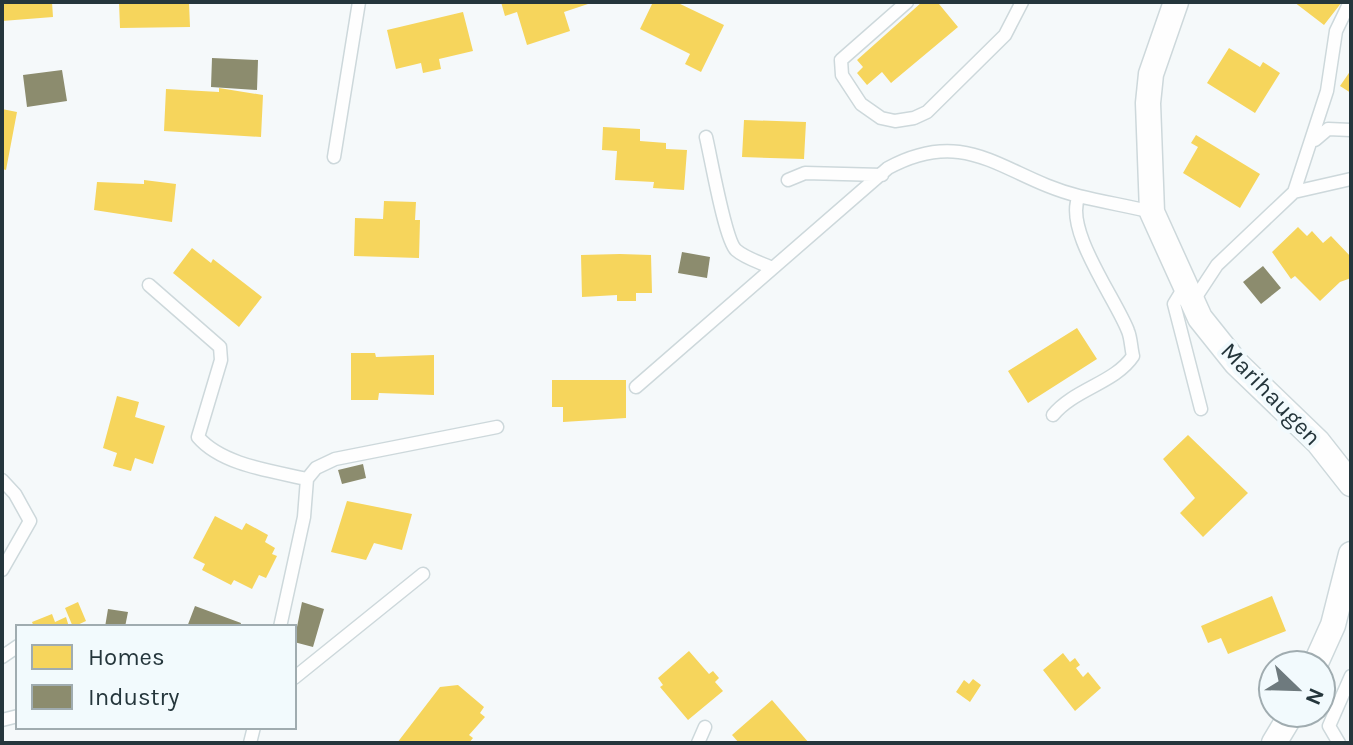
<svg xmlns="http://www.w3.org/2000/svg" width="1353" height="745" font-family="Karla,sans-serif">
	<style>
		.homes { fill: #f6d55c }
		.industry { fill: #8c8c6e }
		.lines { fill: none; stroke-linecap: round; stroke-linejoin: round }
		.lane-casing { stroke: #cdd8db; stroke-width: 15 }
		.street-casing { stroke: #cdd8db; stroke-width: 27 }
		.lane { stroke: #fefefe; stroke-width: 12 }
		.street { stroke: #fefefe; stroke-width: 24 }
		.labels { text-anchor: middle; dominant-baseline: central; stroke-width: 8; stroke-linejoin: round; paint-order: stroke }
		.street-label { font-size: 24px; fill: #25363c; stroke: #f2fafd }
	</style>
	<rect width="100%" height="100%" fill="#f5f9fa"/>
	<path class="homes" d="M2,2H52L53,17L2,21Z
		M119,2H189L190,27L120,28Z
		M501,2H588V4L564,12L570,31L527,45L517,12L505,16Z
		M653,2H676L724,25L701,72L685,64L690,54L640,29Z
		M922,2H942L939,4L958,27L891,83L882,72L867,85L857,73L863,67L857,60Z
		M1294,2H1342L1324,25Z
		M463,12L473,51L439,59L441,69L423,73L421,63L396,69L387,30Z
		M1229,48L1260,67L1263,62L1280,73L1255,113L1207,83Z
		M1351,70V93L1340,86Z
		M219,88L263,95L261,137L164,131L166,89L219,92Z
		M2,109L17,112L6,170L2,169Z
		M744,120L806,122L804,159L742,157Z
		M603,127L640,129V141L666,143V149L687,150L684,190L653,188L654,182L615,180L617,151L602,150Z
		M1196,135L1260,174L1240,208L1183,173L1198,147L1191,143Z
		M144,180L176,184L172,222L94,210L97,182L144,184Z
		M384,201L416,202L415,220H420L419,258L354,256L355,218L383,219Z
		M1298,227L1307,236L1312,231L1323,243L1331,236L1351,257V278L1340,282L1320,301L1295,276L1291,279L1272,252Z
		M192,248L211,263L213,259L262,297L239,327L173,273Z
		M620,254L651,255L652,293H636V301H617V295L582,297L581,255Z
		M1077,328L1097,359L1028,403L1008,371Z
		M351,353H375L376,357L434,355V395L379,393L378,400H351Z
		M552,380H626V418L563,422V407H552Z
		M117,396L139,402L135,417L165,426L153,464L135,458L131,471L113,466L117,453L103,448Z
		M1188,435L1248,493L1203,537L1180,513L1195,498L1163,459Z
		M347,501L412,514L402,550L374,543L366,560L331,552Z
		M215,516L242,530L246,523L268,535L265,542L275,548L272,554L277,556L266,578L259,575L252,589L234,580L231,585L202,570L205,564L193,558Z
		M1272,596L1286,631L1228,654L1221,638L1208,643L1201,626Z
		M78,602L86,621L73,627L65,608Z
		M52,614L55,622L66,617L69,627H34L32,622Z
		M689,651L709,674L713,671L719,678L715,682L723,691L688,720L660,687L663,685L658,678Z
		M1063,653L1070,662L1075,658L1080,665L1076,668L1083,677L1088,672L1101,688L1075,711L1043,670Z
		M973,679L981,685L970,702L956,692L964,680L969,684Z
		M458,685L484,707L480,713L485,717L469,735L473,738L469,743H397L440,687Z
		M772,700L809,743H739L732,735Z"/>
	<path class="industry" d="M212,58L258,60L257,90L211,87Z
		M62,70L67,101L27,107L23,75Z
		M682,252L710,257L707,278L678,273Z
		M1263,266L1281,288L1261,304L1243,282Z
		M363,464L366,478L342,484L338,470Z
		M302,602L324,609L313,647L294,642Z
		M195,606L241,623L240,627H187Z
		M108,609L128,612L125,627H105Z"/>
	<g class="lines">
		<g class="lane-casing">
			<path id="lane" d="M907,2L841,60L842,75L861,104L881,118L895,121L914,118L927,112L1005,35L1022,2
				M706,137C711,158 725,240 736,250C745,258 759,262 770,267
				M1315,140L1328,129L1351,130
				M334,157L359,2
				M788,180L805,173L882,175
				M1294,192L1351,179
				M149,285L220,347L221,360L198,437C222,465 272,471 307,479L304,517L280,627
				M1185,286L1174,304L1201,409
				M1194,300L1217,265L1294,192L1327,91L1336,31L1350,2
				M636,387L888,168C969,124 1005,178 1079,196C1103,202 1128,206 1152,212
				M1053,415C1074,389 1115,383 1133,356C1131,348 1131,338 1128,331C1116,299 1063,229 1079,196
				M307,479L316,468L335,459L497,427
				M2,480L15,494L30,521L2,570
				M2,657L18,646
				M294,678L423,574
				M2,720L18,716
				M250,743L254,727
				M698,743L705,727
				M1339,743L1329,726L1351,676"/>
		</g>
		<g class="street-casing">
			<path id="street" d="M1176,2L1151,74L1148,103L1152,212L1200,318L1236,363L1318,442L1351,484
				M1315,665L1333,625L1351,554
				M1274,743L1292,713"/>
		</g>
		<use href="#lane" class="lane"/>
		<use href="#street" class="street"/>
	</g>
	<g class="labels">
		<g class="street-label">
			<text transform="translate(1271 394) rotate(46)">Marihaugen</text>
		</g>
	</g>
	<rect width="1353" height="745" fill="none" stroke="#25363c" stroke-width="8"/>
	<rect x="16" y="625" width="280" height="104" fill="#f2fafd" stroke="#a0acb0" stroke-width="2"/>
	<rect x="32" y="645" width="40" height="24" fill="#f6d55c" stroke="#a0acb0" stroke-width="2"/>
	<text x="88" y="665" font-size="24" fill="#25363c">Homes</text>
	<rect x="32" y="685" width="40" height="24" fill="#8c8c6e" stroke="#a0acb0" stroke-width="2"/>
	<text x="88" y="705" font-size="24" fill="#25363c">Industry</text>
	<g transform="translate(1297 689) rotate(113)"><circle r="38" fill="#f2fafd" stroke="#a0acb0" stroke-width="2"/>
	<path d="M0-6L14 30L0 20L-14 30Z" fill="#6e7a7e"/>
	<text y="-12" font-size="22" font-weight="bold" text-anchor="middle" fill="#25363c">N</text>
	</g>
</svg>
